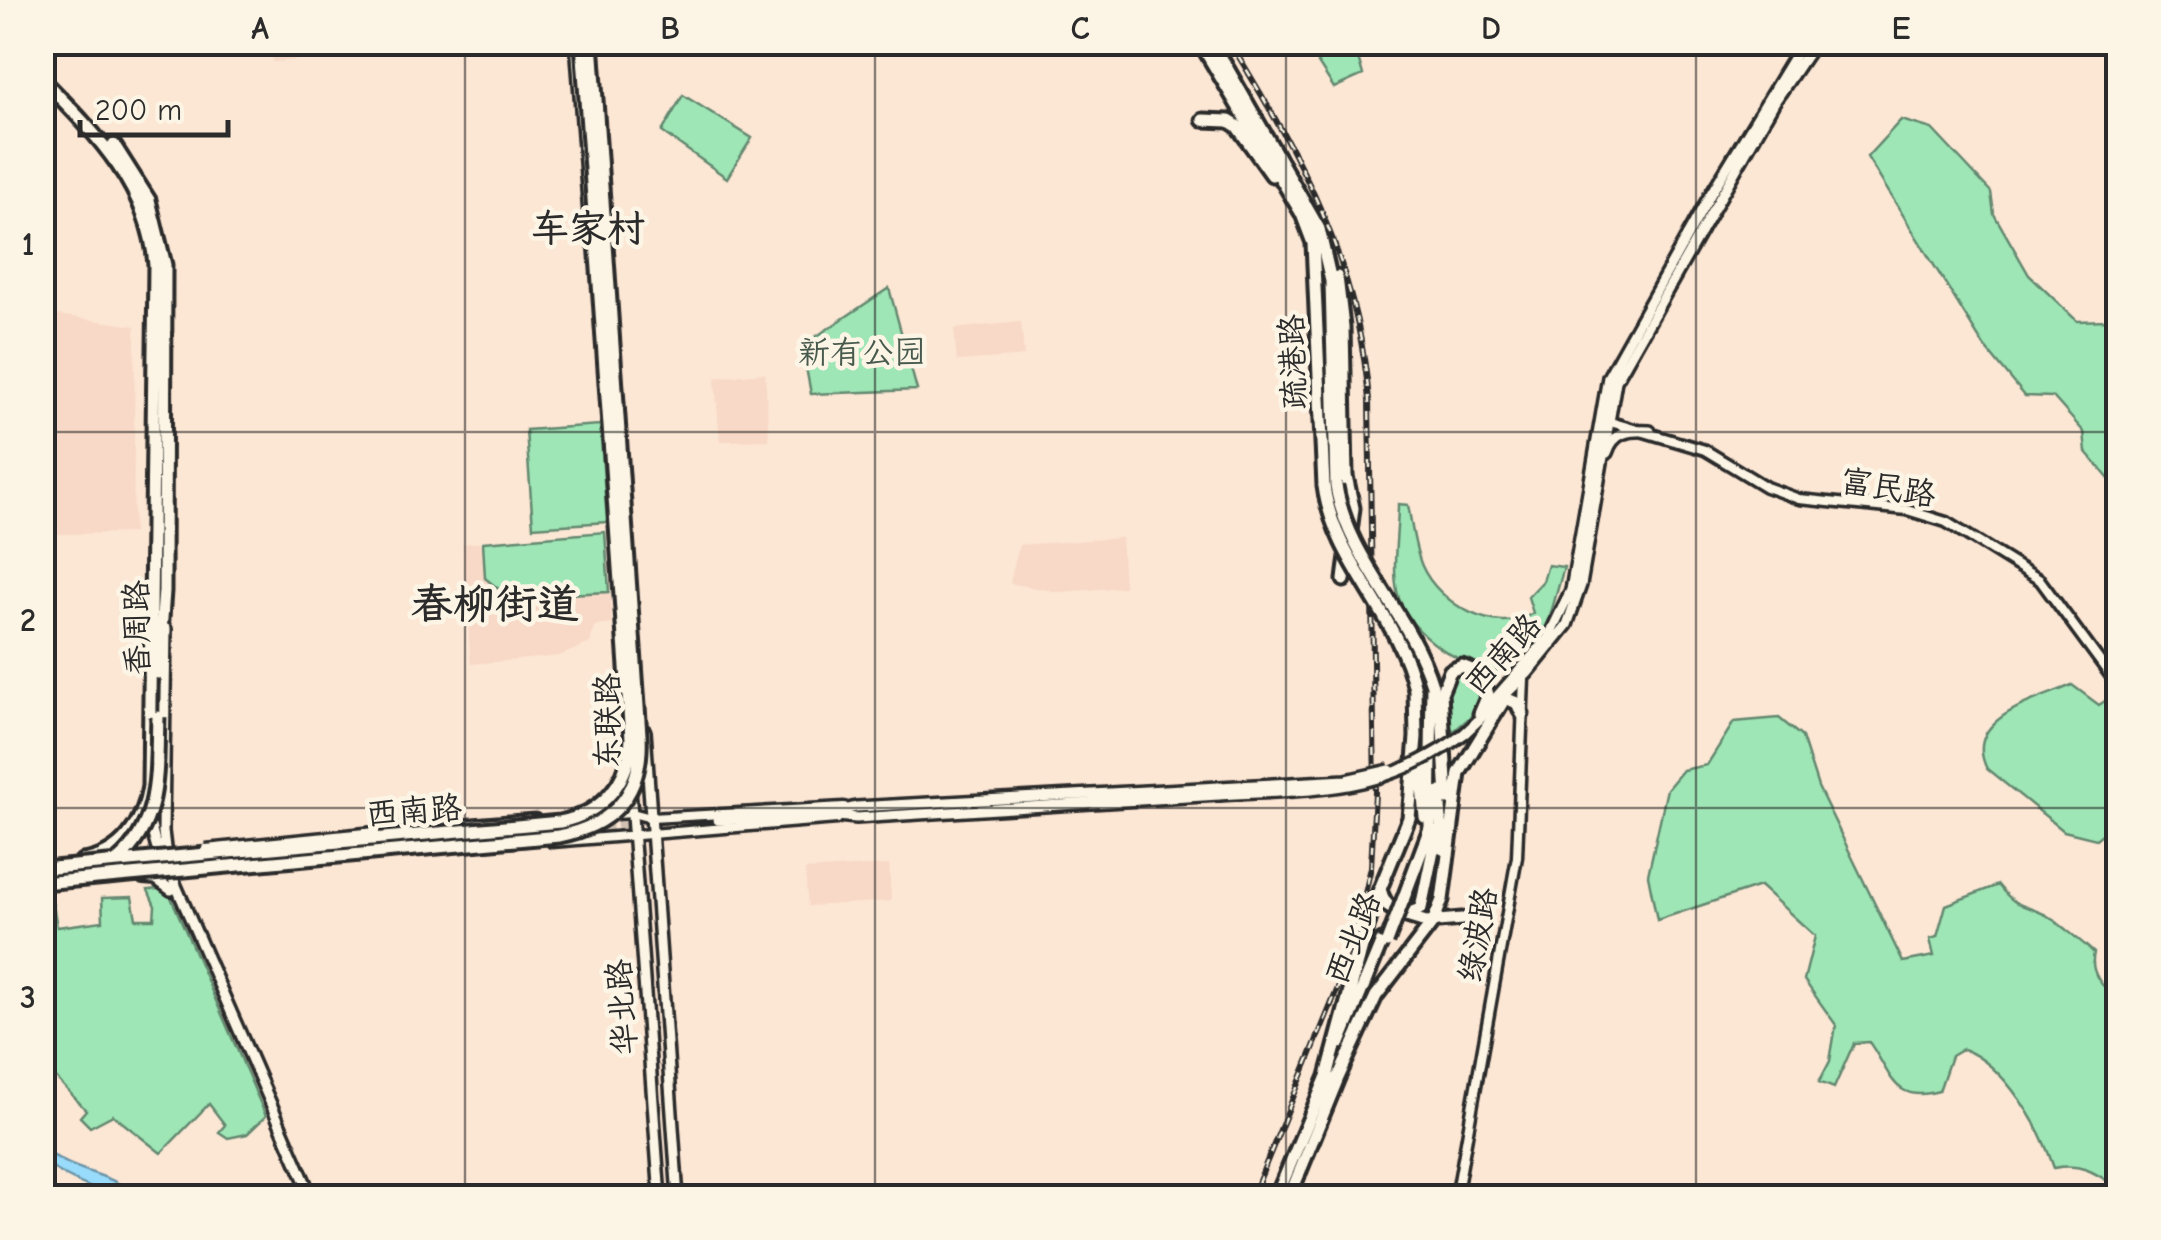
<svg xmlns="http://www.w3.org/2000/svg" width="2161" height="1240" font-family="'Comic Neue','LXGW WenKai TC',sans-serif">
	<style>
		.built { fill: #f8d8c6 }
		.green { fill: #9ee6b5; stroke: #648870; stroke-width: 2.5 }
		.water { fill: #99dbfb; stroke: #6d95a8; stroke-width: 2.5 }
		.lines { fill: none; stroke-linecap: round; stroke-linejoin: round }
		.primary-tunnel { stroke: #d2c1b2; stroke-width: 9; stroke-dasharray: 9 4.5; stroke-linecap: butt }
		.secondary-casing { stroke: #2b2b2b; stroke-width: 15 }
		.primary-casing { stroke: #2b2b2b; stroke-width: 16 }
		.highway-casing { stroke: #2b2b2b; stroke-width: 19 }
		.secondary { stroke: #fcf5e5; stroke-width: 8 }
		.primary { stroke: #fcf5e5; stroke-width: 9 }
		.highway { stroke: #fcf5e5; stroke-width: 11 }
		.rail-casing { stroke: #2b2b2b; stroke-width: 6 }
		.rail { stroke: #fcf5e5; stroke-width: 2.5; stroke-dasharray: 8; stroke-linecap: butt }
		.secondary-bridge-casing { stroke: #2b2b2b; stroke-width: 15; stroke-linecap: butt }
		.primary-bridge-casing { stroke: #2b2b2b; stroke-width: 16; stroke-linecap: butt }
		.highway-bridge-casing { stroke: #2b2b2b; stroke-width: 19; stroke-linecap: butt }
		.secondary-bridge { stroke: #fcf5e5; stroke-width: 8 }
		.primary-bridge { stroke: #fcf5e5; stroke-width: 9 }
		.highway-bridge { stroke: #fcf5e5; stroke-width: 11 }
		.grid { fill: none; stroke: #2b2b2b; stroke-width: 2.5; stroke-opacity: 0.55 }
		.labels { text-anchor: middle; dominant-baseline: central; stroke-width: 9; stroke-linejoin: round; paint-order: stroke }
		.park-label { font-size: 32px; fill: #485a4e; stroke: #fcf5e5 }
		.street-label { font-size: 32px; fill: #2b2b2b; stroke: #fcf5e5 }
		.quarter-label { font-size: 38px; font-weight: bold; fill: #2b2b2b; stroke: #fcf5e5 }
		.district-label { font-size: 42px; font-weight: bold; fill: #2b2b2b; stroke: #fcf5e5 }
		.neatline { fill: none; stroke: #2b2b2b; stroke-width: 4 }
		.grid-label { font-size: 32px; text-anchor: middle; font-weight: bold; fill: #2b2b2b }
	</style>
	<rect width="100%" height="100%" fill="#fce6d4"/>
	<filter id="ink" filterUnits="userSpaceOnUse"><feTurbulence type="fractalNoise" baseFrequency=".01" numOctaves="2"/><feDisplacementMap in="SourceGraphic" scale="20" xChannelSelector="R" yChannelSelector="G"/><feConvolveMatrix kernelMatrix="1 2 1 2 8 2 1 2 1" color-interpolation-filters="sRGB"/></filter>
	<g filter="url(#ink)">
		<path class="built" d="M249,43H324V58L273,62L270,49L250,51Z
			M43,313L135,326L133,533L43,534Z
			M1021,322L1024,356L957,361L954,329Z
			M765,373L769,440L720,441L715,378Z
			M605,532L612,624L594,626L590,643L559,656L471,664L463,544Z
			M1121,538L1124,587L1059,592L1010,583L1019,545Z
			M889,865L891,901L808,906L805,870Z"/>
		<path class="green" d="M1305,43H1354L1363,75L1334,88Z
			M683,95L752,138L727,178L662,132Z
			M1901,120L1932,129L1991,192L1994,214L2029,275L2077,321L2108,320L2118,332V475L2109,479L2086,452L2084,432L2053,397L2025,396L1984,346L1867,157Z
			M889,288L917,390L811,394L802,346Z
			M600,425L607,522L533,527L526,430Z
			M1398,504L1408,505C1412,525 1414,547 1422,566C1438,603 1496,637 1533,613L1528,597L1543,581L1548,565L1564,567L1547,627L1511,673C1469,673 1406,636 1397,591C1392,565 1398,532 1398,504Z
			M605,532L609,592L500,597V590L485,578L483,542Z
			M1462,670L1478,675L1485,692L1475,713L1454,731L1445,721L1447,682Z
			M2072,685L2099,705L2118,692V821L2096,839L2064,831L1987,769C1961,718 2038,700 2072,685Z
			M1779,718L1802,737L1818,787L1903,962L1934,956L1930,939L1937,937L1946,905L1998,885C2016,907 2019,903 2044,914C2050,916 2087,946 2094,953C2089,972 2102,988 2118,998V1197H2111L2115,1186C2093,1171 2080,1163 2054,1168C2040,1126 2005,1065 1963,1049L1951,1056L1939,1091C1893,1104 1892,1074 1869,1042L1854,1043L1834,1088L1819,1082L1830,1061L1836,1025L1804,980L1815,936L1760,886L1657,920L1648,875L1667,789L1683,770L1707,765L1734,722Z
			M167,888L266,1116L247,1134L228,1138L219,1132L225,1125L209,1104L161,1153L113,1115L90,1127L80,1117L86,1110L43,1064L47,1058L42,1052V905L53,904L57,927L103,921L102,898L132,897L136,919H154L155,906L148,890Z"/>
		<path class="water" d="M43,1147C73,1175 109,1170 138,1197C105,1198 70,1180 43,1162Z"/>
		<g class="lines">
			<path class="primary-tunnel" d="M590,828L718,820"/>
			<g class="secondary-casing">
				<path id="secondary" d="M1607,421L1705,450L1766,487L1799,499L1907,510L1946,522L2040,580L2118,686
					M584,816L632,813L651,818L844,807
					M375,832L535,819
					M552,842L837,819
					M1456,1198L1517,857L1524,678"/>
			</g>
			<g class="primary-casing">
				<path id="primary" d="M576,42L591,242
					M1607,453C1614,431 1630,430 1650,431
					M166,629L163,831L167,865L312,1198
					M1492,702L1548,638L1571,590L1608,377L1710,195L1803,42
					M645,731L678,1198
					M1465,733L1528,673L1567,625L1581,585L1616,381L1775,101L1815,42
					M628,761L660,1198
					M836,812L856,807L1219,787
					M149,819L164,876
					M718,820L829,815L856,818L1219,795
					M494,833L544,830
					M113,874L124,869L480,834
					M143,878L156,879L171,890"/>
			</g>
			<g class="highway-casing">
				<path id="highway" d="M1200,42L1302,214L1313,243L1324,486
					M1212,42L1319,229L1331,281L1336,486
					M42,79C95,133 149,186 155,265L149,786C144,823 121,856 82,861
					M1203,120L1229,121L1237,126L1272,175
					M114,145L149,200L165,265L164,591L158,673
					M1337,277L1343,327L1346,476L1353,508L1344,580
					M1420,766L1425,817
					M1439,792L1443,849
					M1447,799L1441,693L1450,671L1462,666L1482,674L1488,695L1480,714
					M1380,889C1385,910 1402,920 1421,908L1437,831
					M1403,900L1430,828L1432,685
					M1403,915L1426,922L1462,919
					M1340,1043L1382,941
					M1326,1080L1373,906L1409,818L1416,737L1415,689
					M1337,1080L1376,996L1433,922L1442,900L1459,773L1505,698L1517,703L1522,714
					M1276,1198L1328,1074
					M1289,1198L1340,1073"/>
			</g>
			<use href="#secondary" class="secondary"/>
			<use href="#primary" class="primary"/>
			<use href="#highway" class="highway"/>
			<g class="rail-casing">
				<path id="rail" d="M1230,42C1302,161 1357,259 1369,400L1375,793L1371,867L1351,956L1252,1198"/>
			</g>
			<use href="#rail" class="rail"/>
			<g class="secondary-bridge-casing">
				<path id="secondary-bridge" d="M206,849L375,832"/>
			</g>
			<g class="primary-bridge-casing">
				<path id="primary-bridge" d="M1219,787L1346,780L1390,770
					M1219,795C1317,789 1382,795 1465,733"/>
			</g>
			<g class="highway-bridge-casing">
				<path id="highway-bridge" d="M1324,486C1334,562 1399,615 1415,689
					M1336,486C1348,560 1410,613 1432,685
					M118,860C162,822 156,770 158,717
					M42,869L560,822C603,813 630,781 631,738L582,42
					M42,883L559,836C615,825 643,792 640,735L592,42
					M1387,942L1403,900"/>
			</g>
			<use href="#secondary-bridge" class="secondary-bridge"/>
			<use href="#primary-bridge" class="primary-bridge"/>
			<use href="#highway-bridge" class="highway-bridge"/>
		</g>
	</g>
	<path class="grid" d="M465,42V1198M875,42V1198M1286,42V1198M1696,42V1198M42,432H2118M42,808H2118"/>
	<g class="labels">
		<g class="park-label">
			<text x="862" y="352">新有公园</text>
		</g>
		<g class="street-label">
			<text transform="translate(1293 362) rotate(-92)">疏港路</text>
			<text transform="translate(1888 488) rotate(9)">富民路</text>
			<text transform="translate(137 628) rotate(-91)">香周路</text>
			<text transform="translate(1503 654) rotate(-48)">西南路</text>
			<text transform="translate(607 721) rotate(-90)">东联路</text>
			<text transform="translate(414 811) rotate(-4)">西南路</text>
			<text transform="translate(1478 935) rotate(-80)">绿波路</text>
			<text transform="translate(1353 938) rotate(-68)">西北路</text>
			<text transform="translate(622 1007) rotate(-94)">华北路</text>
		</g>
		<g class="quarter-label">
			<text x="588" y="229">车家村</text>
		</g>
		<g class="district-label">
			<text x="495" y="604">春柳街道</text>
		</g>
	</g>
	<rect width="2161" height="1240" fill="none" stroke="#fcf5e5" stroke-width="110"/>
	<path d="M80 120v15h148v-15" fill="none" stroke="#2b2b2b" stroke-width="5"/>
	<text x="95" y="120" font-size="30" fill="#2b2b2b" stroke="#fcf5e5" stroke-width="8" paint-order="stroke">200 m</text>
	<rect x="55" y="55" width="2051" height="1130" class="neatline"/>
	<g class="grid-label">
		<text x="260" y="39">A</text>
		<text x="670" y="39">B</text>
		<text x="1080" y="39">C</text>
		<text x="1491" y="39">D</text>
		<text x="1901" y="39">E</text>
		<text x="28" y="255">1</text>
		<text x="28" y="631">2</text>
		<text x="28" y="1008">3</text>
	</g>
</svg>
